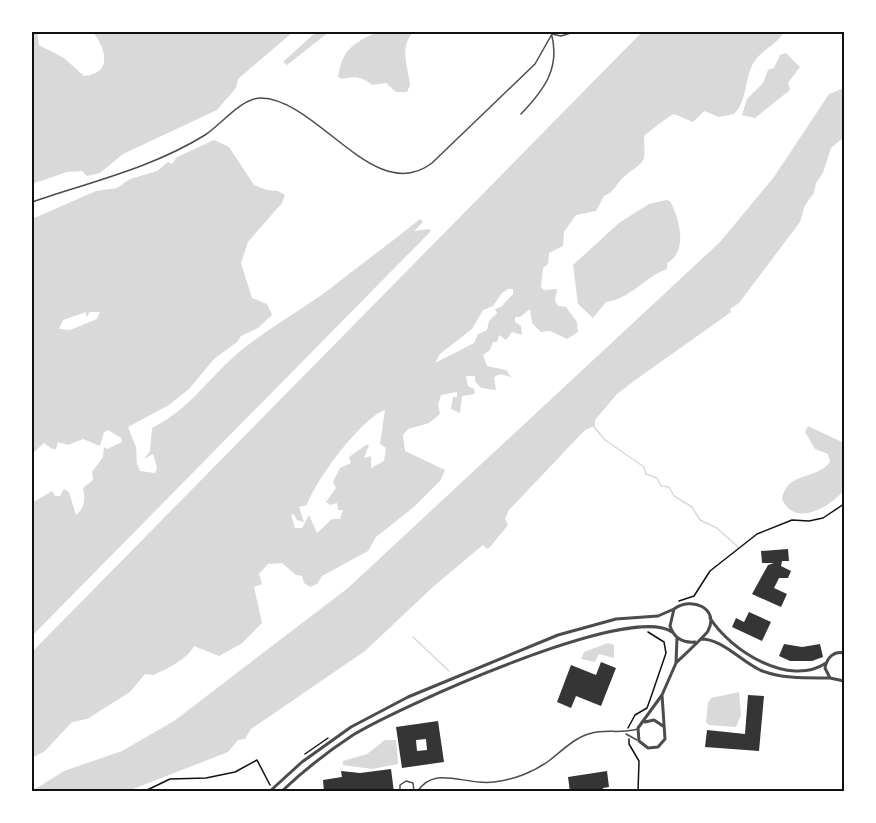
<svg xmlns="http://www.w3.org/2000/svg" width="876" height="823" font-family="Poppins,sans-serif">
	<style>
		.water { fill: #d9d9d9; fill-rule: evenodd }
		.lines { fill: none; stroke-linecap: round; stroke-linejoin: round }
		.stream { stroke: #d9d9d9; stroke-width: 1.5 }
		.building { fill: #353535; fill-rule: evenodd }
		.path { stroke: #111; stroke-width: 1.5 }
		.service { stroke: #4c4c4c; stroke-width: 1.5 }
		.minor { stroke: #4c4c4c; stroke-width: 3 }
		.neatline { fill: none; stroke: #111; stroke-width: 2 }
	</style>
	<rect width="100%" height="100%" fill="#fff"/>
	<path class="water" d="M32,32H37L39,45L64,58L84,76C113,73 106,49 93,32H293L238,79L236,88L217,110L123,154L100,173L87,176L82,171L67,172L32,184Z
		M316,32H329L287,65L283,62Z
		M377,32H413C399,49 408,65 410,85L407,92H396L386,83L372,85C362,76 354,76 342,79L338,77C342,49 354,43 377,32Z
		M642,32H784C777,44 762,50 754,62C744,78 748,100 734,114L719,117L704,111L693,122L674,114C666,118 651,130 644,136C645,165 647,158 625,176C616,183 615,192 604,196L596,211L576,215L564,232L563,246L549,253L548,264L543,268L541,287L544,290L557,289L555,301L558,306L566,307L577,322L578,332L567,339L550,331L541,332L532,323L530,309L520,317H515V322L521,326L522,335L512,332L506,340L499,335L497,342H493L490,350L483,355L487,366L506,370L511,377C504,376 500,371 494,378L496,390L481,388L475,381V376H466L468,386L474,389L475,394L462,396L460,413L451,409L453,397H457V392L441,395L438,405L440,414L429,423L408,429L403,435L405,451L445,470L440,481L415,506L376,537L368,551L322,576L317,584L310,587L304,583L302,576L296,575L282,563L268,564L259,574L262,584L254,587L262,623L241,644L219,656L194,646C189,658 164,671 153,675L145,674L130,692L87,719L72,722L45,751L32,758V652ZM508,289H513V294L501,307L495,309L497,313L489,321L487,330L478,334L474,343L435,363L440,354L472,329L483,310L493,306L502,293ZM385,410L380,444L386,448L384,461L371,468V456L364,458L369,445H366L349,457L351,463L340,468L333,482L336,488L326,502L330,505L337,503L338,510H343L340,519H332L317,533L309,515L302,528H295L291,515L294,514L297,520L304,522L299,507L307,505C314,483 361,418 385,410Z
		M786,53L800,67L788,83L790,90L755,118L742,115L747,99L763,83L768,70L774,68L780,55Z
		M844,88V137L831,148L823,173L816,183L814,193L805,205L800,222L739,303L730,309L731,312L634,381L617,394L595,420V426L585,430L509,510L505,519L508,525L490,547L487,549L483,545L434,586L365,651L251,729L245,739L238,740L228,752L128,791H32L64,771L122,751L174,721L348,588L720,242L774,177L829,94Z
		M214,140L229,147L254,185L267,190L278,191L285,195L282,203L248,242L241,263L252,298L267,304L272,315L258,328L241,336L237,342L214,359L189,389L169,405L128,427L136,447L137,464L140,471L155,473L157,468L153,454L144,459L150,451L152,428C192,408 209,376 244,348C272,326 303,309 331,288C360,265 393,241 420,219L423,222L414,231L430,229V232L32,636V503L52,491L55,496H60L64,489L69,492L76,515C86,507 85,498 83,488L93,480L92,472L103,457L104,447L107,449L122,442L121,438L108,430L104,432L100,446L83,439L68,445L58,442L56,449H52L44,443L32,454V219L96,191L117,188L130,179L157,171L168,162L172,164L177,157ZM86,312V317L90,312H100L97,319L70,330L59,329L63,320Z
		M666,200L670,201C679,217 689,252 667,263V269C645,277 630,299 606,302L593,318L578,304L573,265L619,223L649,204Z
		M808,426L844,443V490C831,506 795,529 782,499C787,471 815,481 830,462L828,454L815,449L805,432Z
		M608,643L614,645V658L599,654L595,662L581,659L584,652Z
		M739,692L741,715L736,727L709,725L706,722L708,703L711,698Z
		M385,740H396L398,764L372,769L343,765V761L367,754Z"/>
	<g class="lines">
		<path class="stream" d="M594,427L605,440L644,467L646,474L657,478L661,486L669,487L674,496L692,507L700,520L717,528L738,547
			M413,637L449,671"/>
	</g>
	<path class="building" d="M788,549L789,561H782L781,566L791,571L788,578H779L774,588L787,594L781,607L752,594L768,565L774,563H762L761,551Z
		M749,612L771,622L762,641L732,627L736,618L744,622Z
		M784,644L802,647L820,644L823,657L812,661H790L779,656Z
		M601,662L616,668L601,706L576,696L571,708L557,702L571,665L596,675Z
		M748,695L764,696L759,751L705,747L707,730L745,734Z
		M438,721L444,762L402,768L396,727ZM426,739L427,750L417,751L416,740Z
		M391,769L394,792H324L323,780L342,777L341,771L360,773Z
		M607,771L609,787L603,788V792H570L568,777Z"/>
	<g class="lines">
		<path class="path" d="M679,601L694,596L710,571L757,534L792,520L809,521L823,518L844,504
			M628,728L635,715L647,708L651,697L666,653L664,642L648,632
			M629,739V744L639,761L638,792
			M305,754L328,738
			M143,792L170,779L206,778L235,772L257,760L270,785"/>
		<path class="service" d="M521,114C545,89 561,67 551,32
			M32,202C90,182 152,168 205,135C221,125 241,98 261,98C318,99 375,207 432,163L535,64L552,34L561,36L574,32
			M626,734L637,740
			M400,792V785L406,781L413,783L414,792
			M417,792C435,764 464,786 494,782C513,780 534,772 550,760C563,750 575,737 592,733C606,729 620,734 638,729"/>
		<path class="minor" d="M710,618C730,650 789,688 826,663
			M701,639C722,639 741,661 760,670C782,679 806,678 830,678
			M844,653C834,651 827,657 825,668L830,678L844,681
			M677,662C682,657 705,636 708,631C720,608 691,596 674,609L670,626C674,638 683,643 695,642
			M662,695L665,739L658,747L648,748L639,741L638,728L662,695L676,663L677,638
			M645,722L654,720L663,726
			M269,792L302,762L351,727L408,697L558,635L616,619L658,616L674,609
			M281,792C303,771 327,752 353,735C397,708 630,602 672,632"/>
	</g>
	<rect width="876" height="823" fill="none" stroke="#ffffff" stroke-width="66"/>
	<rect x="33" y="33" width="810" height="757" class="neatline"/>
</svg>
